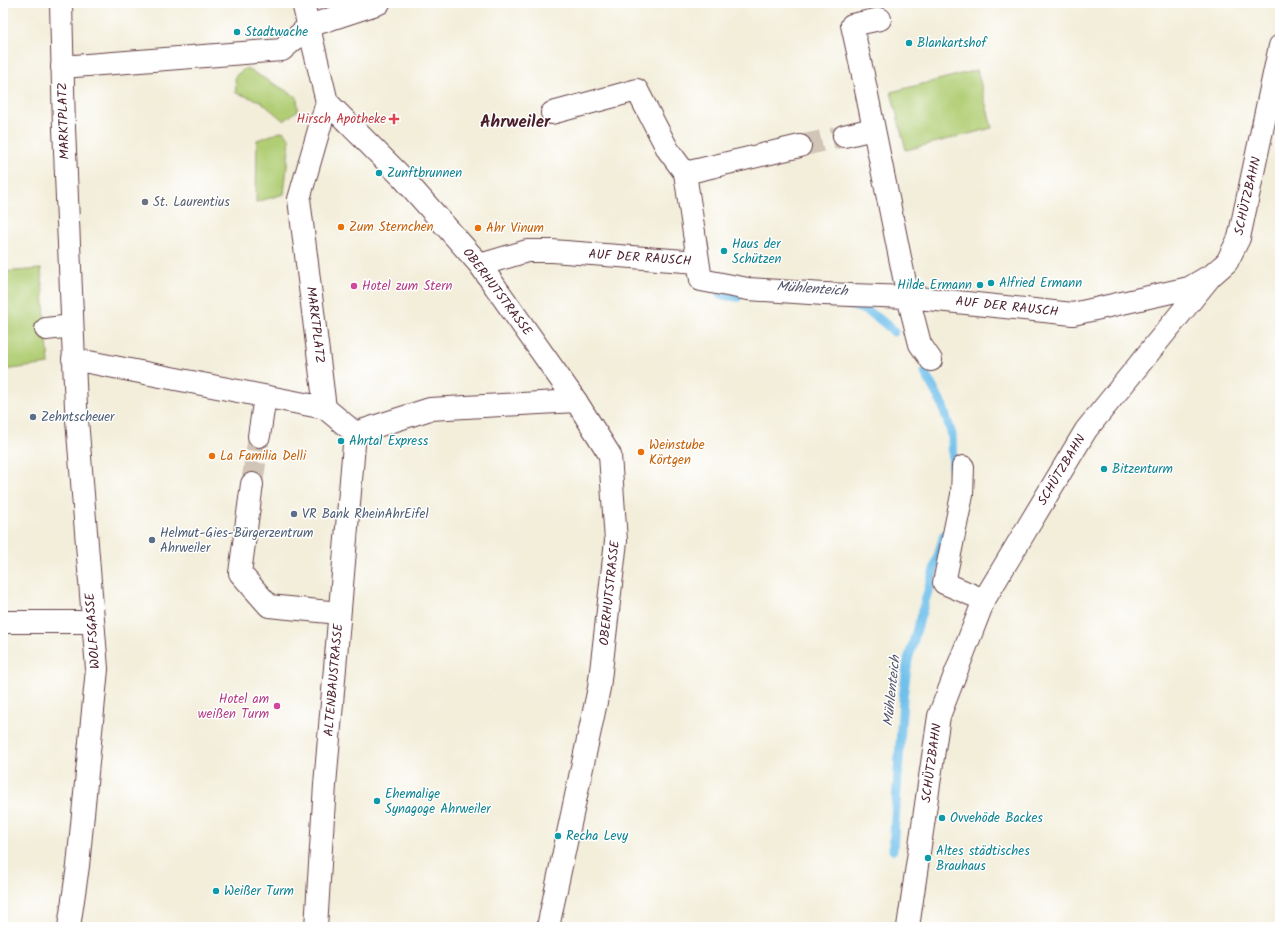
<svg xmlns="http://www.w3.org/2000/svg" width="1283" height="930" font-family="Kalam,sans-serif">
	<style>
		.green { fill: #b1ce75; stroke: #7e7650 }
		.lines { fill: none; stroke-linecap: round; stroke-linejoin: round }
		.stream { stroke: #70c0eb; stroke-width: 9 }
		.pedestrian-tunnel { stroke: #d1c5b7; stroke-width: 22; stroke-dasharray: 22 11; stroke-linecap: butt }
		.minor-tunnel { stroke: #d1c5b7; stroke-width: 22; stroke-dasharray: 22 11; stroke-linecap: butt }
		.pedestrian-casing { stroke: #633e45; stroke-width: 24 }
		.minor-casing { stroke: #633e45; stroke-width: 24 }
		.pedestrian { stroke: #fff; stroke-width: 22 }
		.minor { stroke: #fff; stroke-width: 22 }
		.culture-dot { fill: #0f9aa8; stroke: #fff; stroke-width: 1.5 }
		.health-dot { fill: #e0444e; stroke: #fff; stroke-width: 1.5 }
		.worship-dot { fill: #6b7280; stroke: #fff; stroke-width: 1.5 }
		.food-dot { fill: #e8710a; stroke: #fff; stroke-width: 1.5 }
		.hotel-dot { fill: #d1479c; stroke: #fff; stroke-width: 1.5 }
		.service-dot { fill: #5c6f8a; stroke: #fff; stroke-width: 1.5 }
		.labels { text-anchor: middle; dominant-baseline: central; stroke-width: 3; stroke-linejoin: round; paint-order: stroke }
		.culture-label { font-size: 13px; fill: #0d838f; stroke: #fff; text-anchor: start }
		.health-label { font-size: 13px; fill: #be3a42; stroke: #fff; text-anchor: end }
		.street-label { font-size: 13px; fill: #4a1f2b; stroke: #fff }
		.worship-label { font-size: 13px; fill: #5b616d; stroke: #fff; text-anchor: start }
		.food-label { font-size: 13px; fill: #c56008; stroke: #fff; text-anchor: start }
		.hotel-label { font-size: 13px; fill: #b23c85; stroke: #fff; text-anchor: start }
		.service-label { font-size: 13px; fill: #4e5e75; stroke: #fff; text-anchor: start }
		.water-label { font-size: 14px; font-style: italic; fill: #57576e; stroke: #fff }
		.district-label { font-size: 17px; font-weight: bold; fill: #4a1f2b; stroke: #fff }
	</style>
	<rect width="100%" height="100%" fill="#fff"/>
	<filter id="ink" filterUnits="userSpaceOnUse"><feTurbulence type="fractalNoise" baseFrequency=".025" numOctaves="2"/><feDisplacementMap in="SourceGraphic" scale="8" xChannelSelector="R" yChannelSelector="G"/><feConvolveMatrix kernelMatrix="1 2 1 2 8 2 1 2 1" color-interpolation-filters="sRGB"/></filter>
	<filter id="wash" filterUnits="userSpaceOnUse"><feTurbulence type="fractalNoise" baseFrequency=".012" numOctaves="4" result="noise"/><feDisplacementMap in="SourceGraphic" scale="16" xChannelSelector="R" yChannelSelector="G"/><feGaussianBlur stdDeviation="0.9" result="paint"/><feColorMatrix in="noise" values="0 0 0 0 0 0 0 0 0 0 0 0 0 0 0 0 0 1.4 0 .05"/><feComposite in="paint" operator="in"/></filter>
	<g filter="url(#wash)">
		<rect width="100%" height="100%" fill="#f3eeda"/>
		<path class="green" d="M246,68L297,97L298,110L284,121L260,101L236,93L235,76Z
			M977,70L992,128L906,150L891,92Z
			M283,131L290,139L284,194L256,202L257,140Z
			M41,269L49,364L4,370L5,382L3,383V272Z"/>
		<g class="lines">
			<path class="stream" d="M720,295L738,297
				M844,304C866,308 878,316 894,332
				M925,373L942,404L952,435L953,472
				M893,850L903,698L908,660L944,535"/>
		</g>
	</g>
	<g filter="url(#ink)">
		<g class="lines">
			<path class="pedestrian-tunnel" d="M252,484L259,436"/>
			<path class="minor-tunnel" d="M800,146L844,136"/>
			<g class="pedestrian-casing">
				<path id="pedestrian" d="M303,3L327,102L403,178L480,265L576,401
					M62,67L282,50L309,26L379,3
					M863,75L852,25L880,19
					M327,102L299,199L325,408L355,433
					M64,128L76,407
					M694,233L701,280L748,289L824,294
					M480,265L527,251H552L698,262
					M46,329L72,326
					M73,359L325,408
					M259,436L265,397
					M252,484L240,573L269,606L339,613"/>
			</g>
			<g class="minor-casing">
				<path id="minor" d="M61,3L64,128
					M863,75L908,297L920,344L931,360
					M552,113L637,90L668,150L685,173
					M844,136L873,129
					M694,233L685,173L800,146
					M824,294L908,297L1073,314L1189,288L1206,278
					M963,467L962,495L944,583L984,600
					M3,622H93
					M69,927L78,866L97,669L76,407
					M316,927L325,785L355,433L430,409L576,401L610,455L616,541L599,688L548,927
					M908,927L939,716L984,600L1086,430L1211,276L1227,262L1239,238L1280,46"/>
			</g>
			<use href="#pedestrian" class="pedestrian"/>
			<use href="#minor" class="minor"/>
		</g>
	</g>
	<g class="culture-dot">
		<circle cx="237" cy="32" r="4"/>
		<circle cx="909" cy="43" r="4"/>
		<circle cx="379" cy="173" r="4"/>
		<circle cx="724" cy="251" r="4"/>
		<circle cx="991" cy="283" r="4"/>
		<circle cx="980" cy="285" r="4"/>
		<circle cx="341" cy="441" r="4"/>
		<circle cx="1104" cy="469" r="4"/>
		<circle cx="377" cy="801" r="4"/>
		<circle cx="942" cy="818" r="4"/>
		<circle cx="558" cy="836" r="4"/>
		<circle cx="928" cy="858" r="4"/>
		<circle cx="216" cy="891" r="4"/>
	</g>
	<path class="health-dot" d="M392 113h4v4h4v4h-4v4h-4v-4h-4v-4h4z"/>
	<circle class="worship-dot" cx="145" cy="202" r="4"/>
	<g class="food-dot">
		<circle cx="341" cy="227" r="4"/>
		<circle cx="478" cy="228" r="4"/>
		<circle cx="641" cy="452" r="4"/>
		<circle cx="212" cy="456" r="4"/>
	</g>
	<g class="hotel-dot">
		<circle cx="354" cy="286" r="4"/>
		<circle cx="277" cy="706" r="4"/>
	</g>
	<g class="service-dot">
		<circle cx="33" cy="417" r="4"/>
		<circle cx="294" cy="514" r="4"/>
		<circle cx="152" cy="540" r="4"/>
	</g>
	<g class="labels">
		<g class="culture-label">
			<text x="245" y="32">Stadtwache</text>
			<text x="917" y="43">Blankartshof</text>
			<text x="387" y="173">Zunftbrunnen</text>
			<text x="732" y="244">Haus der<tspan x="732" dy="15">Schützen</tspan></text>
			<text x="999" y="283">Alfried Ermann</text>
			<text x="972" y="285" text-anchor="end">Hilde Ermann</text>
			<text x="349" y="441">Ahrtal Express</text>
			<text x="1112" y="469">Bitzenturm</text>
			<text x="385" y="794">Ehemalige<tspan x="385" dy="15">Synagoge Ahrweiler</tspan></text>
			<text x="950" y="818">Ovvehöde Backes</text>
			<text x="566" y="836">Recha Levy</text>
			<text x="936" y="851">Altes städtisches<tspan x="936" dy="15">Brauhaus</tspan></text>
			<text x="224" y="891">Weißer Turm</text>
		</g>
		<g class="health-label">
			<text x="386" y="119">Hirsch Apotheke</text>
		</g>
		<g class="street-label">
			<text transform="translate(64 121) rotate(-92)">MARKTPLATZ</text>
			<text transform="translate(1248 196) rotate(-77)">SCHÜTZBAHN</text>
			<text transform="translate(640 258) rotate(4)">AUF DER RAUSCH</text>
			<text transform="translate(497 292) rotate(53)">OBERHUTSTRASSE</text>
			<text transform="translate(1007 307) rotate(6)">AUF DER RAUSCH</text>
			<text transform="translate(315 325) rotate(83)">MARKTPLATZ</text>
			<text transform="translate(1062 470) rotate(-59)">SCHÜTZBAHN</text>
			<text transform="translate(610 593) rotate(-84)">OBERHUTSTRASSE</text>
			<text transform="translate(93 631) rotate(-94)">WOLFSGASSE</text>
			<text transform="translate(334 680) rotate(-85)">ALTENBAUSTRASSE</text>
			<text transform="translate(932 763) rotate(-82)">SCHÜTZBAHN</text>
		</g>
		<g class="worship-label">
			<text x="153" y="202">St. Laurentius</text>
		</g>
		<g class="food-label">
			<text x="349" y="227">Zum Sternchen</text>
			<text x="486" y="228">Ahr Vinum</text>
			<text x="649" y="445">Weinstube<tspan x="649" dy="15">Körtgen</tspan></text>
			<text x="220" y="456">La Familia Delli</text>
		</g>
		<g class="hotel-label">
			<text x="362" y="286">Hotel zum Stern</text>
			<text x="269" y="699" text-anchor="end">Hotel am<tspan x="269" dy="15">weißen Turm</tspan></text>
		</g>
		<g class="service-label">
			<text x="41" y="417">Zehntscheuer</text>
			<text x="302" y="514">VR Bank RheinAhrEifel</text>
			<text x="160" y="533">Helmut-Gies-Bürgerzentrum<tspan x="160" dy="15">Ahrweiler</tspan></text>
		</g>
		<g class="water-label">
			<text transform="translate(812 289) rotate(4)">Mühlenteich</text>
			<text transform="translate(892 691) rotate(-84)">Mühlenteich</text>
		</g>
		<g class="district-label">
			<text x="515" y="122">Ahrweiler</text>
		</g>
	</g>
	<rect width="1283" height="930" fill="none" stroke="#fff" stroke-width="16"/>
</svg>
